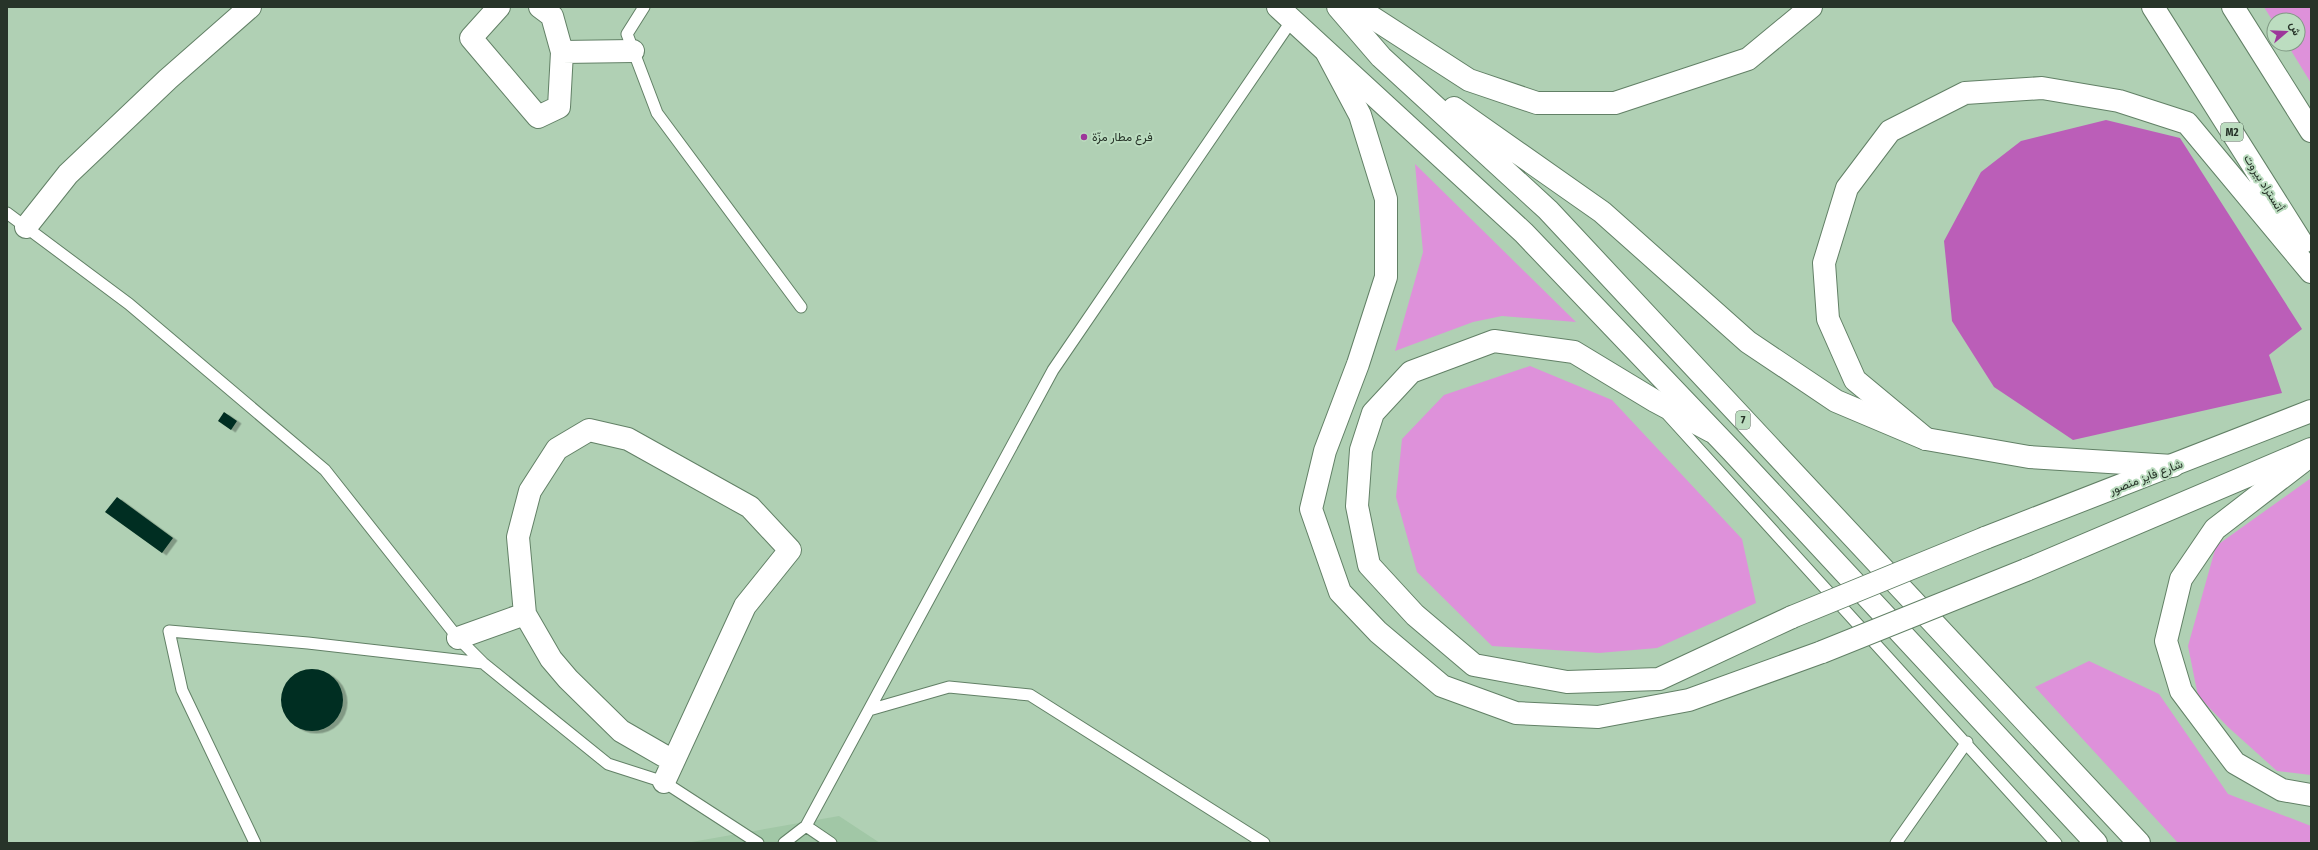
<svg xmlns="http://www.w3.org/2000/svg" width="2318" height="850" font-family="'Fira Sans Condensed',Vazirmatn,sans-serif">
	<style>
		.built { fill: #a1c7a6 }
		.green { fill: #de91da }
		.forest { fill: #bb5eb8 }
		.building { fill: #022e21; filter: url(#shadow) }
		.lines { fill: none; stroke-linecap: round; stroke-linejoin: round }
		.service-casing { stroke: #628066; stroke-width: 13 }
		.minor-casing { stroke: #628066; stroke-width: 24 }
		.primary-casing { stroke: #628066; stroke-width: 24 }
		.trunk-casing { stroke: #628066; stroke-width: 24 }
		.motorway-casing { stroke: #628066; stroke-width: 24 }
		.service { stroke: #fff; stroke-width: 11 }
		.minor { stroke: #fff; stroke-width: 22 }
		.primary { stroke: #fff; stroke-width: 22 }
		.trunk { stroke: #fff; stroke-width: 22 }
		.motorway { stroke: #fff; stroke-width: 22 }
		.primary-bridge-casing { stroke: #628066; stroke-width: 24; stroke-linecap: butt }
		.primary-bridge { stroke: #fff; stroke-width: 22 }
		.poi-dot { fill: #9d369a; stroke: #bcddc0; stroke-width: 1.5 }
		.labels { text-anchor: middle; dominant-baseline: central; stroke-width: 4; stroke-linejoin: round; paint-order: stroke }
		.shield { fill: #bcddc0; stroke: #546756; stroke-width: 1 }
		.shield-label { font-size: 11px; font-weight: bold; fill: #273429 }
		.poi-label { font-size: 12px; fill: #273429; stroke: #bcddc0; text-anchor: start }
		.street-label { font-size: 12px; fill: #273429; stroke: #bcddc0 }
	</style>
	<defs>
		<filter id="shadow"><feDropShadow dx="4.5" dy="2.5" stdDeviation="0" flood-color="#0004"/></filter>
	</defs>
	<rect width="100%" height="100%" fill="#b0d0b4"/>
	<path class="built" d="M839,816L880,843H686Z"/>
	<path class="green" d="M2264,7H2311V83L2287,44H2298V20H2274V23Z
		M1415,164L1576,322L1502,316L1473,322L1395,351L1423,252Z
		M1530,366L1612,400L1742,539L1756,603L1657,648L1599,653L1492,646L1417,572L1396,497L1402,439L1444,395Z
		M2311,478V775L2277,771L2228,727L2198,696L2188,646L2216,546Z
		M2089,661L2159,694L2228,794L2311,826V843H2178L2035,687Z"/>
	<path class="forest" d="M2106,120L2180,138L2302,329L2269,355L2282,393L2073,440L1994,387L1952,321L1944,241L1981,172L2021,141Z"/>
	<path class="building" d="M224,412L237,421L231,430L218,421Z
		M117,497L173,538L162,553L105,512Z
		M281 700a31 31 0 1 1 62 0a31 31 0 1 1-62 0Z"/>
	<g class="lines">
		<g class="service-casing">
			<path id="service" d="M644,7L627,34L657,113L801,307
				M7,213L129,304L325,470L458,638L483,663L608,764L664,782L758,843
				M1668,415L2056,843
				M869,710L949,687L1030,695L1264,843
				M806,826L831,843
				M255,843L182,690L169,631L308,643L483,663
				M784,843L806,826L1053,370L1292,20
				M1896,843L1967,742"/>
		</g>
		<g class="minor-casing">
			<path id="minor" d="M499,7L471,38L538,117L559,107L562,52L552,16L540,7
				M562,52L633,51
				M26,227L68,174L168,79L250,7
				M525,614L551,659L568,679L621,731L673,761
				M458,638L525,614L518,537L530,491L557,449L589,430L628,439L750,507L790,550L745,606L664,782"/>
		</g>
		<g class="primary-casing">
			<path id="primary" d="M1327,53L1360,115L1386,199V277L1358,364L1325,451L1311,509L1340,592L1378,632L1442,686L1516,713L1598,717L1689,700L1822,652
				M1711,431L1655,401L1574,352L1494,341L1411,372L1373,413L1361,450L1357,506L1369,565L1415,615L1474,665L1567,682L1659,679L1792,617
				M1985,538L2311,411
				M2026,570L2311,449"/>
		</g>
		<g class="trunk-casing">
			<path id="trunk" d="M1278,7L1524,233L1732,451L2096,843
				M1338,7L1381,57L1548,210L2139,843
				M1454,108L1602,212L1748,342L1836,401L1926,439L2029,457L2173,466"/>
		</g>
		<g class="motorway-casing">
			<path id="motorway" d="M1356,7L1469,80L1537,103H1615L1748,59L1811,7
				M2153,7L2302,243
				M2233,7L2311,131
				M1926,439L1855,380L1828,319L1824,263L1847,188L1890,131L1965,93L2042,88L2119,101L2187,123L2311,272
				M2311,455L2215,529L2181,579L2166,641L2181,691L2235,763L2282,790L2311,795"/>
		</g>
		<use href="#service" class="service"/>
		<use href="#minor" class="minor"/>
		<use href="#primary" class="primary"/>
		<use href="#trunk" class="trunk"/>
		<use href="#motorway" class="motorway"/>
		<g class="primary-bridge-casing">
			<path id="primary-bridge" d="M1792,617L1985,538
				M1822,652L2026,570"/>
		</g>
		<use href="#primary-bridge" class="primary-bridge"/>
	</g>
	<circle class="poi-dot" cx="1084" cy="137" r="4"/>
	<g class="labels">
		<g class="shield">
			<rect x="2221" y="123" width="22" height="18" rx="3"/>
			<rect x="1736" y="411" width="14" height="18" rx="3"/>
		</g>
		<g class="shield-label">
			<text x="2232" y="132">M2</text>
			<text x="1743" y="420">7</text>
		</g>
		<g class="poi-label">
			<text x="1092" y="137">فرع مطار مزّة</text>
		</g>
		<g class="street-label">
			<text transform="translate(2264 183) rotate(58)">أتستراد بيروت</text>
			<text transform="translate(2146 477) rotate(-21)">شارع فايز منصور</text>
		</g>
	</g>
	<rect width="2318" height="850" fill="none" stroke="#273429" stroke-width="16"/>
	<g transform="translate(2286 32) rotate(71)"><circle r="19" fill="#bcddc0" stroke="#809984"/>
	<path d="M0-3L7 15L0 10L-7 15Z" fill="#9d369a"/>
	<text y="-6" font-size="11" font-weight="bold" text-anchor="middle" fill="#273429">ش</text>
	</g>
</svg>
